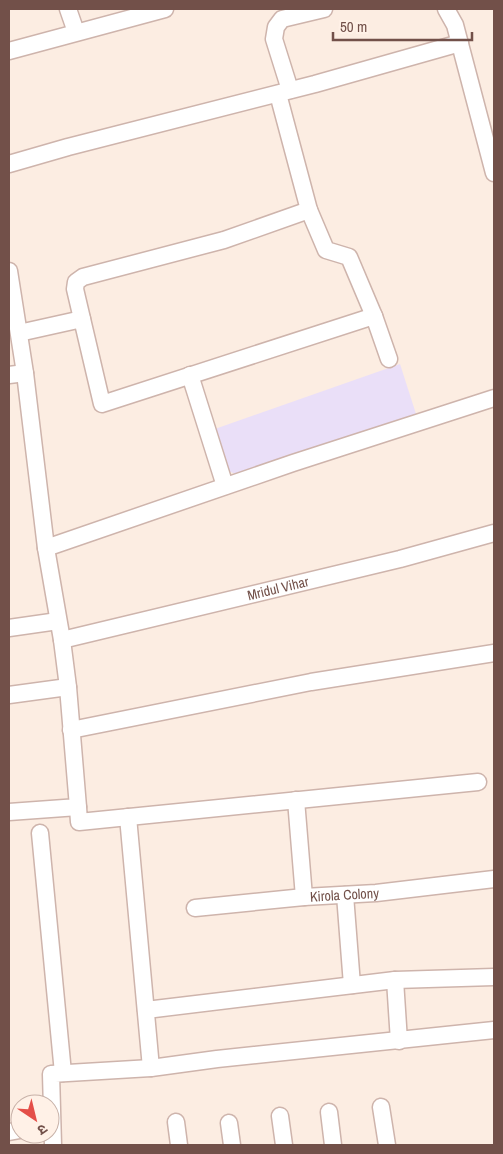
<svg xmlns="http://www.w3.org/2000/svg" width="503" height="1154" font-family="'Archivo Narrow','Noto Sans Devanagari',sans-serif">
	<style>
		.education { fill: #eadff8 }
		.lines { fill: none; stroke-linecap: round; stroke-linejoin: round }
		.street-casing { stroke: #ceb4ac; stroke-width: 19 }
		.street { stroke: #fff; stroke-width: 16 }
		.labels { text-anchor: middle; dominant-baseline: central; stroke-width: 4; stroke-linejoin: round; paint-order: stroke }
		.street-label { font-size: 14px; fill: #725049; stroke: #fff1e7 }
	</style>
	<rect width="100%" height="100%" fill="#fcede2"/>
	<path class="education" d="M400,364L417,417L238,475L226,470L212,430Z"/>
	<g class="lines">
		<g class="street-casing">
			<g id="street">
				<path d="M68,9L76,32"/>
				<path d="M446,9L455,25L494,173"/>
				<path d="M9,51L165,9"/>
				<path d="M290,90L274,39L276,27L282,19L324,9"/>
				<path d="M278,94L309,210L224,240L83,277L76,282L75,289L102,404L374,316L389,359"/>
				<path d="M9,164L68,147L315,84L460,43"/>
				<path d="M309,210L326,250L349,257L374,316"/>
				<path d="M9,271L25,373L46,548L62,640L68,687L78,807L9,812"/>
				<path d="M19,333L82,319"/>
				<path d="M9,375L25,373"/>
				<path d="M190,375L225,486"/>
				<path d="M46,548L293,463L494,398"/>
				<path d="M9,628L58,621"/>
				<path id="s1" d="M62,640L400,559L494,533"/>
				<path d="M9,695L68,687"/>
				<path d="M71,730L311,682L494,653"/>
				<path d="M296,800L304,897"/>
				<path d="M78,807L79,822L478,782"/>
				<path d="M128,817L151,1068"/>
				<path d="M40,833L63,1073"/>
				<path d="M345,895L352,985"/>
				<path id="s2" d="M195,908L304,897L376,893L494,879"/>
				<path d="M395,980L399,1041"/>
				<path d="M146,1010L395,980L494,977"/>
				<path d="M381,1107L387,1145"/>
				<path d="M329,1112L333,1145"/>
				<path d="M280,1116L284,1145"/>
				<path d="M176,1122L179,1145"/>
				<path d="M229,1123L232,1145"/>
				<path d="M9,1132L20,1130"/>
				<path d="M53,1145L51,1074L151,1068L217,1059L494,1030"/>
			</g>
		</g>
		<use href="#street" class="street"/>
	</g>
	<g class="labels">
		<g class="street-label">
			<text stroke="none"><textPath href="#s1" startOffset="222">Mridul Vihar</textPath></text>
			<text stroke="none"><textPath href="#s2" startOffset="150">Kirola Colony</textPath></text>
		</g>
	</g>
	<rect width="503" height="1154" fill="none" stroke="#725049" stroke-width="20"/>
	<g transform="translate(35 1119) rotate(145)"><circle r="24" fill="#fff1e7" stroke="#c7b1a8"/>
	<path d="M0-4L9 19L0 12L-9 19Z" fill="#e44e48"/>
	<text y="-8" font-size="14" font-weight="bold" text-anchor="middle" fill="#725049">उ</text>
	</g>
	<path d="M333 32v8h139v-8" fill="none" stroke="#725049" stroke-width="2.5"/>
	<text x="340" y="32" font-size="15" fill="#725049" stroke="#fff1e7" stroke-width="4" paint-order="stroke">50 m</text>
</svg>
